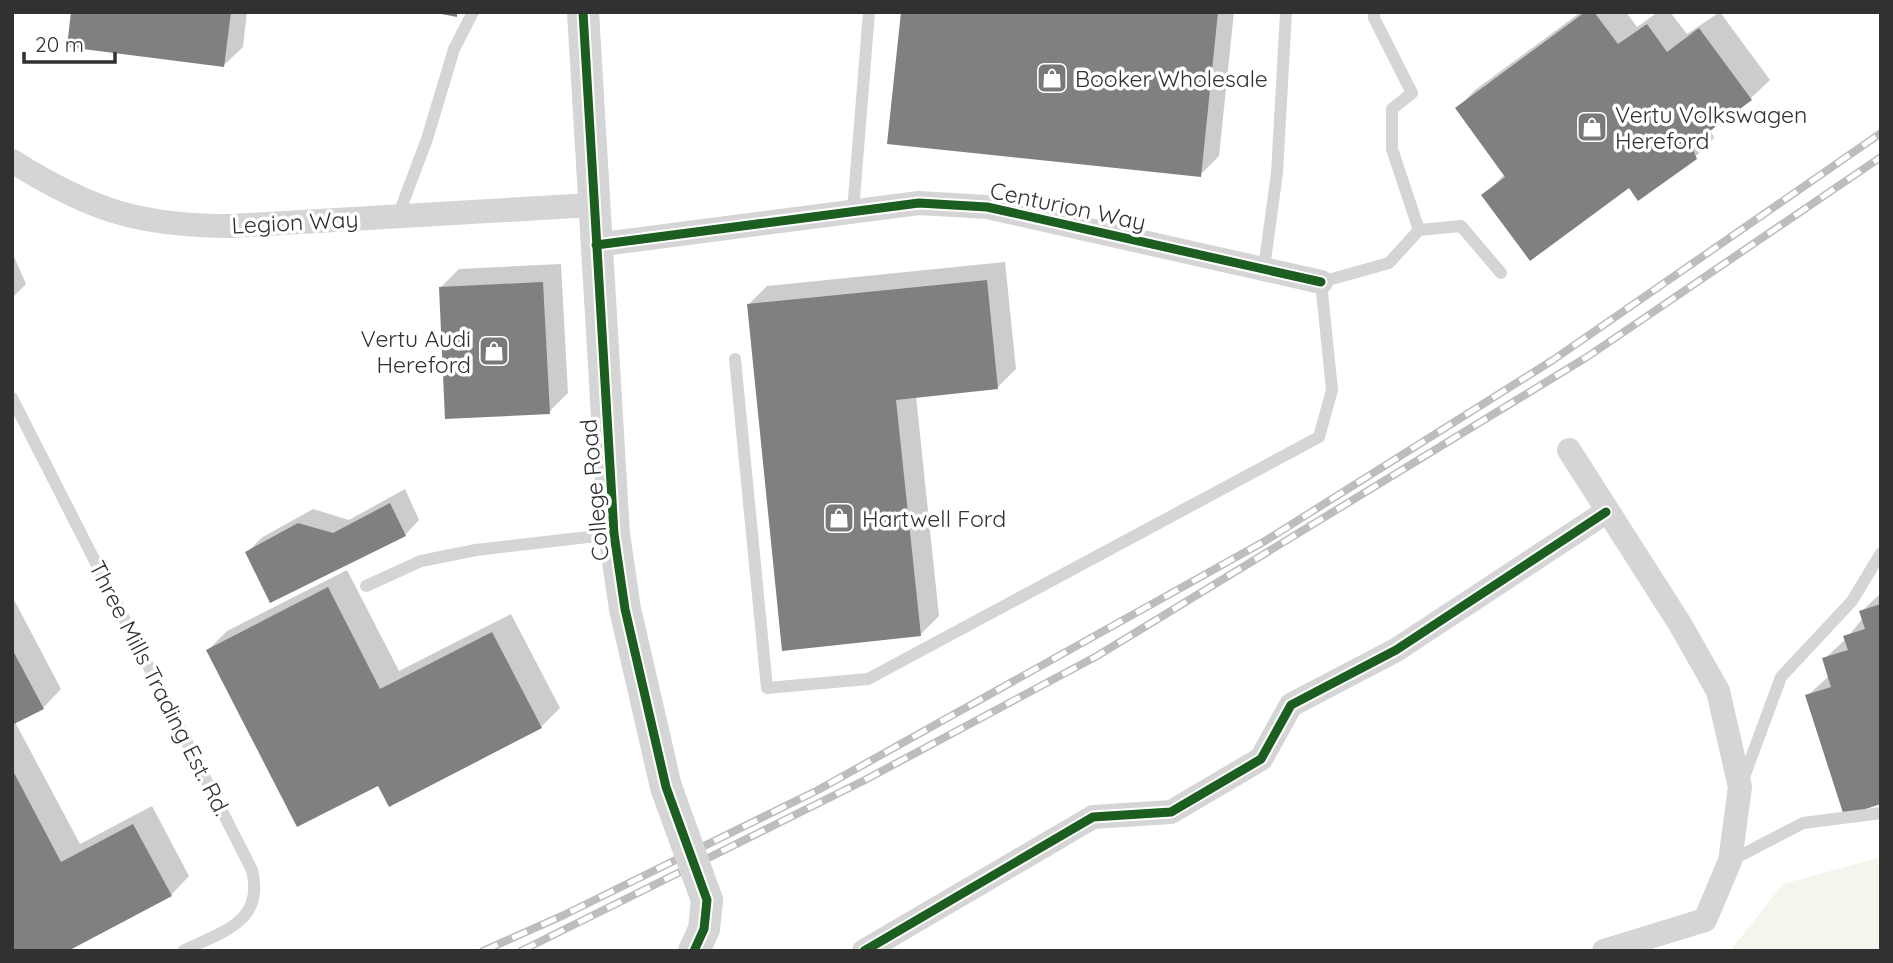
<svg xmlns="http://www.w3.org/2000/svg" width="1893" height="963" font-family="Quicksand,sans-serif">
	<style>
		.green { fill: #f2f6ed }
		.shadow { fill: #0003 }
		.building { fill: #808080 }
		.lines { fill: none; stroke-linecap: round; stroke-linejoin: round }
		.service { stroke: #d5d5d5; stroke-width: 12 }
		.minor { stroke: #d5d5d5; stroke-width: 24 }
		.tertiary { stroke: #d5d5d5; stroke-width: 32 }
		.rail-casing { stroke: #bdbdbd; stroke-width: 8 }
		.rail { stroke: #fff; stroke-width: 5; stroke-dasharray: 16; stroke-linecap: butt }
		.tertiary-bridge { stroke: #d5d5d5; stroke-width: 32 }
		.cycleway-casing { stroke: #fff; stroke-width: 13 }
		.cycleway { stroke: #1b5e20; stroke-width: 9 }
		.labels { text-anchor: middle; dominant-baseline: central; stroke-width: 7; stroke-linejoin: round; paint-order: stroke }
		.poi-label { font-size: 23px; fill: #313131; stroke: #fff; text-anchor: start }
		.street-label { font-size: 23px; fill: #313131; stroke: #fff }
	</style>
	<rect width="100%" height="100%" fill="#fff"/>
	<path class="green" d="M1881,857V951H1730L1783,884Z"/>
	<path class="shadow" d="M73,12H247L243,47L224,65Z
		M902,12H1234L1219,156L1200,175Z
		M1581,12H1626L1637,27L1658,12H1670L1687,34L1720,12L1770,80L1751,98L1710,129L1714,138L1695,157L1629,186L1484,195L1505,174L1457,109L1475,90Z
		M12,252L26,284L12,298Z
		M1005,262L1016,369L997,388L916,396L939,616L920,635L748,305L767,286Z
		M561,264L568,393L549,412L440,288L459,269Z
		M405,489L419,520L405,535L247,553L261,538L313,509L349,520Z
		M347,570L399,671L511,614L560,708L541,727L379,783L208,650L227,631Z
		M1881,593V802L1807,696L1829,676L1824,659L1846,639L1863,618L1861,612Z
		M12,596L61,689L43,708L15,722L80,844L152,806L189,876L171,895L12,951Z"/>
	<path class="building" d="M71,12H231L224,67L67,47Z
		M431,12H457V17Z
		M901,12H1218L1201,177L887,144Z
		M1585,12H1594L1618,44L1647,24L1667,52L1699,28L1752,100L1691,145L1697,159L1638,201L1629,188L1530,261L1481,195L1505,177L1455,108Z
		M987,280L998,389L896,400L921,636L782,651L747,304Z
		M543,282L550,414L445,419L439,287Z
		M390,503L406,536L270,603L245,552L298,523L333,533Z
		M328,587L380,689L492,632L542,728L389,807L378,786L297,827L206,650Z
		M1881,604V804L1844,816L1805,695L1831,687L1822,658L1848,650L1843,636L1865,629L1859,611Z
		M12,649L44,709L12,725Z
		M12,769L61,862L133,824L172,896L68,951H12Z"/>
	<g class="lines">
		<path class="service" d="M853,211L869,12
			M398,216L427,139L454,49L473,12
			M1419,230L1461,226L1501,273
			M1264,268L1277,173L1286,12
			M735,359L767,688L868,679L1319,437L1332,390L1321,282L1389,263L1419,230L1392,149V109L1412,93L1374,18V12
			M12,398L252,870C265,923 222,931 183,951
			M366,586L421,561L476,550L614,534
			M1743,780L1781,677L1852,601L1881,553
			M1730,861L1803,823L1881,813"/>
		<path class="minor" d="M12,161C90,210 139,226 231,226L592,205
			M596,245L919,203L987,207L1321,282
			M1569,450L1680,624L1718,691L1740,787L1730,861L1705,920L1604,951
			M864,951L1093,817L1171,812L1261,759L1291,705L1396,650L1606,512"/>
		<path class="tertiary" d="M583,12L614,534L625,609L666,787
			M694,951L704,929L707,900"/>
		<g class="rail-casing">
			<path id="rail" d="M483,951L564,915L818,790L1265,541L1553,360L1881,133
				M521,951L863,781L1097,656L1587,357L1881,157"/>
		</g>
		<use href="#rail" class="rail"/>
		<path class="tertiary-bridge" d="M666,787L707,900"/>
		<g class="cycleway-casing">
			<path id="cycleway" d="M583,12L614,534L625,609L666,787L707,900L704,929L694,951
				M596,245L919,203L987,207L1321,282
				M864,951L1093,817L1171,812L1261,759L1291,705L1396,650L1606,512"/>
		</g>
		<use href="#cycleway" class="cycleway"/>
	</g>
	<defs>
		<g id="shop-square" transform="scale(1.575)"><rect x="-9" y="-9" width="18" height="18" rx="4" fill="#797979" stroke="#fff"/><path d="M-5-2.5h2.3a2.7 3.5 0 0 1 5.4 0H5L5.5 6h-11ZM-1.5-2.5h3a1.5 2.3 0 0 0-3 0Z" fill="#fff"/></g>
	</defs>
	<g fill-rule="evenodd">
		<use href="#shop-square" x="1052" y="78"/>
		<use href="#shop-square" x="1592" y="127"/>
		<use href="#shop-square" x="494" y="351"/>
		<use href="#shop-square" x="839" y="518"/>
	</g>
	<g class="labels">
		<g class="poi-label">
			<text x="1075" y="78">Booker Wholesale</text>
			<text x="1615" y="114">Vertu Volkswagen<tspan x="1615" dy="26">Hereford</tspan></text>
			<text x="471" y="338" text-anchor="end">Vertu Audi<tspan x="471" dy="26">Hereford</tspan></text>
			<text x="862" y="518">Hartwell Ford</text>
		</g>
		<g class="street-label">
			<text transform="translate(1068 206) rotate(12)">Centurion Way</text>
			<text transform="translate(295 222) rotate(-3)">Legion Way</text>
			<text transform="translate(594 490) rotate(-95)">College Road</text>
			<text transform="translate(160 688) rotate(63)">Three Mills Trading Est. Rd.</text>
		</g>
	</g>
	<rect width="1893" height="963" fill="none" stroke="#313131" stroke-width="28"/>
	<path d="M24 52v10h91v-10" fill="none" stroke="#313131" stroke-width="3.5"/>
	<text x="35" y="52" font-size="21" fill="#313131" stroke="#ffffff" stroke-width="5" paint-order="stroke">20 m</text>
</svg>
